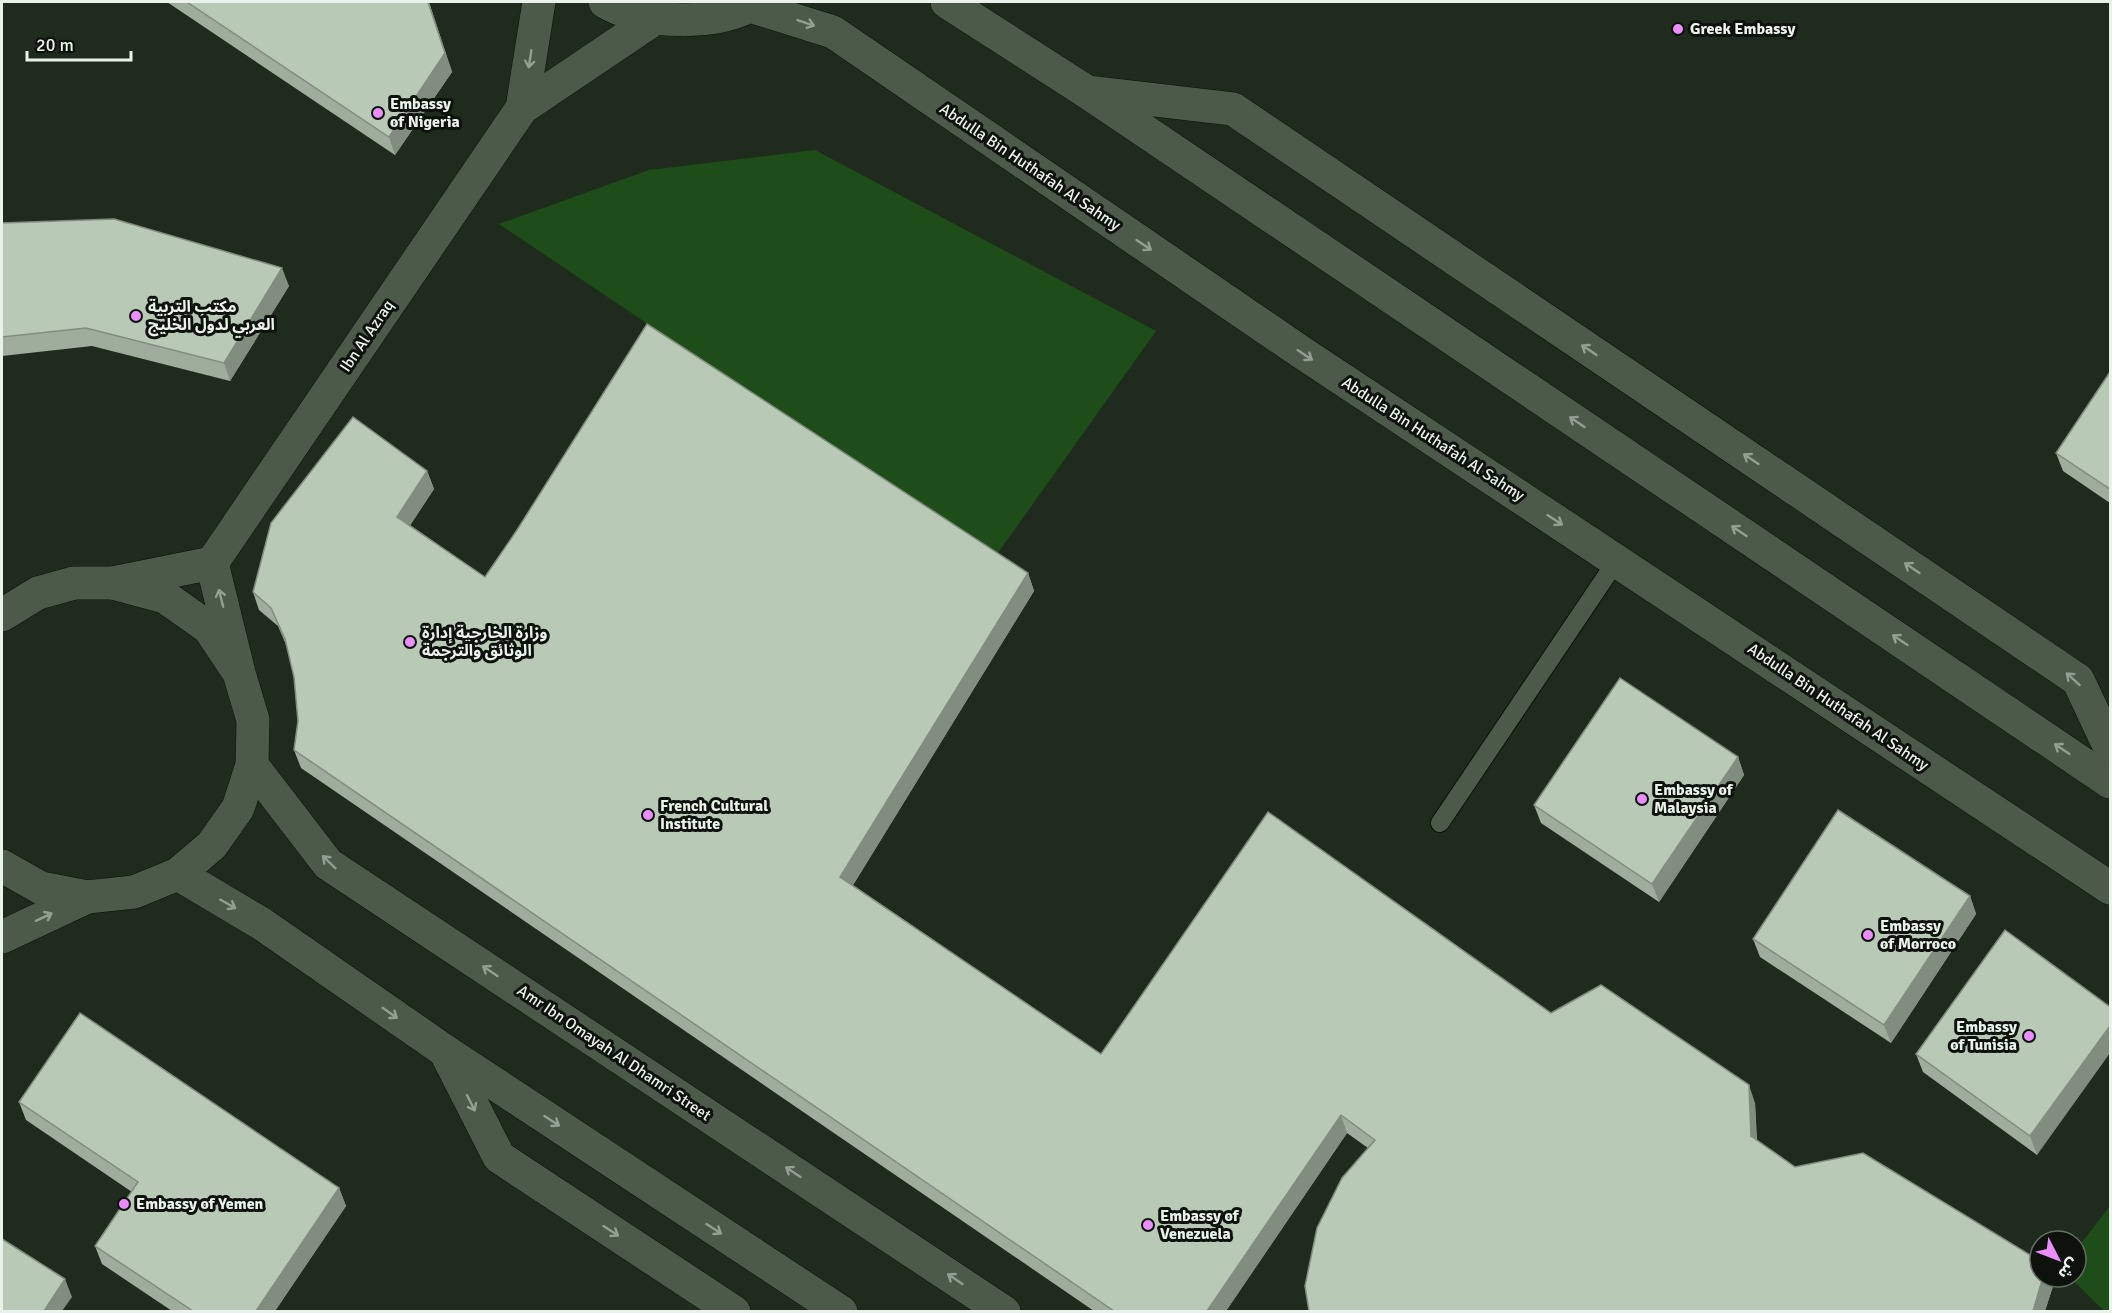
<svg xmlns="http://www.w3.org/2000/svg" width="2112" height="1313" font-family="Signika,'Noto Sans Arabic',sans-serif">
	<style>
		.green { fill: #1f4d19 }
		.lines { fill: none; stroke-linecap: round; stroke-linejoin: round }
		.service-casing { stroke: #081406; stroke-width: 20 }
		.minor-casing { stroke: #081406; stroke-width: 34 }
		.tertiary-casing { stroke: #081406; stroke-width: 34 }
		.service { stroke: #4b5a49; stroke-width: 18 }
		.minor { stroke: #4b5a49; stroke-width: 33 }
		.tertiary { stroke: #4b5a49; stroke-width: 33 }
		.wall { fill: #9ead9c }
		.shaded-wall { fill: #818d7f }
		.building { fill: #b8c9b5; stroke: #818d7f; stroke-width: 1.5 }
		.oneway { stroke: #939f91 }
		.poi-dot { fill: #eb8dfc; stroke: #0d130c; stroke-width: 2 }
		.labels { text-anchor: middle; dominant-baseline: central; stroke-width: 6; stroke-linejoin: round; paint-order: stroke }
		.poi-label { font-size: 16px; font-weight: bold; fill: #eaf3e9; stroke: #0d130c; text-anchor: start }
		.street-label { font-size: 16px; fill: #eaf3e9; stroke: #0d130c }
	</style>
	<rect width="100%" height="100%" fill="#1f2c1d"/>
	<path class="green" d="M815,150L1156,331L995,557L499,224L649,170Z
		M2110,1206V1311H2104L2070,1277H2076V1250Z"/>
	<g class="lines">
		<g class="service-casing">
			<path id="service" d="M1440,823L1617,560"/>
		</g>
		<g class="minor-casing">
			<path id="minor" d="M539,2L522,108L654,19
				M1087,92L1233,109L2078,680L2110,748
				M212,563L522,108
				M212,563L238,669
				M113,583L212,563
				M2,937L87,897
				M445,1051L499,1157L734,1312"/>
		</g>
		<g class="tertiary-casing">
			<path id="tertiary" d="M605,2C641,24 721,27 756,2
				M947,2L1087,92L2110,782
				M750,6L833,32L1301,352L2110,888
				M2,615L38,593L74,583H113L165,597L209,628L239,673L253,720L252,765L238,808L212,845L178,874L134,892L87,897L41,888L2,866
				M252,765L328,864L1004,1312
				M178,874L262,924L445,1051L841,1312"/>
		</g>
		<use href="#service" class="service"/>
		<use href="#minor" class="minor"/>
		<use href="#tertiary" class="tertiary"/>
	</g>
	<path class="wall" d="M167,2H429L452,72L395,155Z
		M2,223L289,286L230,381L92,346L2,356Z
		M2110,372V503L2063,471L2056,453Z
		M427,471L434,489L410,525L485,577L1028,573L1034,591L853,885L1101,1054L1551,1013L1755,1103L1757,1140L1795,1167L2054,1283L2045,1311H1309L1368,1148L1347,1133L1226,1311H1094L301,768L294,750L298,721L294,677L287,647L278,626L259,610L253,592Z
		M1738,757L1744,775L1659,902L1541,823L1534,805Z
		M1970,896L1976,914L1891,1043L1760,957L1753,939Z
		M2110,1007L2037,1155L1923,1072L1916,1054Z
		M19,1102L339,1188L346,1206L275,1311H172L102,1264L95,1246L132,1192L26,1120Z"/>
	<path class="shaded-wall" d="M428,2L452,72L395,155L389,137Z
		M282,268L289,286L230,381L224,363Z
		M427,471L434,489L404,535L397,517Z
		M1028,573L1034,591L847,895L840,877Z
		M1738,757L1744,775L1659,902L1652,884Z
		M1970,896L1976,914L1891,1043L1884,1025Z
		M2110,1026V1053L2037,1155L2030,1136Z
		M1749,1085L1755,1103L1757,1154L1751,1136Z
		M1341,1115L1347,1133L1226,1311H1207Z
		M339,1188L346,1206L275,1311H256Z
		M2043,1277H2051L2054,1283L2045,1311H2033Z
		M65,1279L72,1297L62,1311H44Z"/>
	<path class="building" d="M187,2H428L445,53L389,137Z
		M114,219L282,268L224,363L86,328L2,337V223Z
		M647,324L1028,573L840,877L1101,1054L1268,812L1551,1013L1601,985L1749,1085L1751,1136L1795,1167L1863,1153L2040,1261V1277H2043L2033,1311H1309L1305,1286L1317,1228L1342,1178L1375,1140L1341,1115L1207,1311H1114L294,750L298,721L294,677L285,639L271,608L253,592L271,523L353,417L427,471L397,517L485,577L517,530Z
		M2110,372V489L2056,453Z
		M1620,678L1738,757L1652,884L1534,805Z
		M1838,810L1970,896L1884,1025L1753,939Z
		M2005,930L2110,1007V1026L2030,1136L1916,1054Z
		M80,1013L339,1188L256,1311H193L95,1246L138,1182L19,1102Z
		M2,1239L65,1279L44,1311H2Z"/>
	<defs><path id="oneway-shaft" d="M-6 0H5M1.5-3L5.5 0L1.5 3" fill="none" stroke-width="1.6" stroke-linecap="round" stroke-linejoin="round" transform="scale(1.5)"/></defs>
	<g class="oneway">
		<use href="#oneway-shaft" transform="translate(806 23) rotate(18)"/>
		<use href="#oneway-shaft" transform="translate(530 59) rotate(99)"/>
		<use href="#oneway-shaft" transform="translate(1144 245) rotate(34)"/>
		<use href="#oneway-shaft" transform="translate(1589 350) rotate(-146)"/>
		<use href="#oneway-shaft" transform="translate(1305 355) rotate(34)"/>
		<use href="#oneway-shaft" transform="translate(1577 422) rotate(-146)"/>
		<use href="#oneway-shaft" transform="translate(1751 459) rotate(-146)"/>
		<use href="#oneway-shaft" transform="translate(1555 520) rotate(33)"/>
		<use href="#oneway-shaft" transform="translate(1739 531) rotate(-146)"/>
		<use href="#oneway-shaft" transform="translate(1912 568) rotate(-146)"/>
		<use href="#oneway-shaft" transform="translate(221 598) rotate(-104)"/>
		<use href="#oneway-shaft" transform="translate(1900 640) rotate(-146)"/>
		<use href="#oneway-shaft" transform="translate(2073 679) rotate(-138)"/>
		<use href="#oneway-shaft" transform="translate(2062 749) rotate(-146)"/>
		<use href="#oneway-shaft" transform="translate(329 862) rotate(-136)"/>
		<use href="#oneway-shaft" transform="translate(228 904) rotate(30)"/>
		<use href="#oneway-shaft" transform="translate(44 917) rotate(-25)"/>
		<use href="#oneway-shaft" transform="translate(490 971) rotate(-146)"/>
		<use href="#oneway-shaft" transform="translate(390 1013) rotate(35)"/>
		<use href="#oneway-shaft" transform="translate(471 1103) rotate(63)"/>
		<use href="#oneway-shaft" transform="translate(552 1121) rotate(33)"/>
		<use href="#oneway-shaft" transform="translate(793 1172) rotate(-146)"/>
		<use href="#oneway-shaft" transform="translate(714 1229) rotate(33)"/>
		<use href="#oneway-shaft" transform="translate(611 1231) rotate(33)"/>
		<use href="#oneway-shaft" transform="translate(955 1279) rotate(-146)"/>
	</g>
	<g class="poi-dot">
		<circle cx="1678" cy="29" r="6"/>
		<circle cx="378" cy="113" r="6"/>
		<circle cx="136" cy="316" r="6"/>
		<circle cx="410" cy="642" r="6"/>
		<circle cx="1642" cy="799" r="6"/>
		<circle cx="648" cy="815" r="6"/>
		<circle cx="1868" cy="935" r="6"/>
		<circle cx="2029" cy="1036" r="6"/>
		<circle cx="124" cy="1204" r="6"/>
		<circle cx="1148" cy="1225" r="6"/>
	</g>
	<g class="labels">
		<g class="poi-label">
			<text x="1690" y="29">Greek Embassy</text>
			<text x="390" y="104">Embassy<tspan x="390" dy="18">of Nigeria</tspan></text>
			<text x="148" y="307">مكتب التربية<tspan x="148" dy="18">العربي لدول الخليج</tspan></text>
			<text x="422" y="633">وزارة الخارجية إدارة<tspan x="422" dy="18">الوثائق والترجمة</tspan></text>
			<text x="1654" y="790">Embassy of<tspan x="1654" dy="18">Malaysia</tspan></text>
			<text x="660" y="806">French Cultural<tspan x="660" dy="18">Institute</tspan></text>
			<text x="1880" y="926">Embassy<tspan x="1880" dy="18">of Morroco</tspan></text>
			<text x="2017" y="1027" text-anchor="end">Embassy<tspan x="2017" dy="18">of Tunisia</tspan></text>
			<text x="136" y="1204">Embassy of Yemen</text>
			<text x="1160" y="1216">Embassy of<tspan x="1160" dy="18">Venezuela</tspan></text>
		</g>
		<g class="street-label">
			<text transform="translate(1030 167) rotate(34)">Abdulla Bin Huthafah Al Sahmy</text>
			<text transform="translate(367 336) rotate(-56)">Ibn Al Azraq</text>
			<text transform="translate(1433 439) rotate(33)">Abdulla Bin Huthafah Al Sahmy</text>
			<text transform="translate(1838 707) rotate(34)">Abdulla Bin Huthafah Al Sahmy</text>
			<text transform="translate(614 1053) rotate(34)">Amr Ibn Omayah Al Dhamri Street</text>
		</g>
	</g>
	<rect width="2112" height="1313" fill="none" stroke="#eaf3e9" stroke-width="6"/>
	<g transform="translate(2058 1259) rotate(132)"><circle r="28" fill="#0d130c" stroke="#656d64" stroke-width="1.5"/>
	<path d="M0-4.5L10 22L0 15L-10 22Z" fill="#eb8dfc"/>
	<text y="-9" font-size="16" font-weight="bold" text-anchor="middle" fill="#eaf3e9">ش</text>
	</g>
	<path d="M27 51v9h104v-9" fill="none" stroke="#eaf3e9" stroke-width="3"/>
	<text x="36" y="51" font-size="18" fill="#eaf3e9" stroke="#0d130c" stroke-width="4.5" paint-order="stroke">20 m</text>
</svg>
